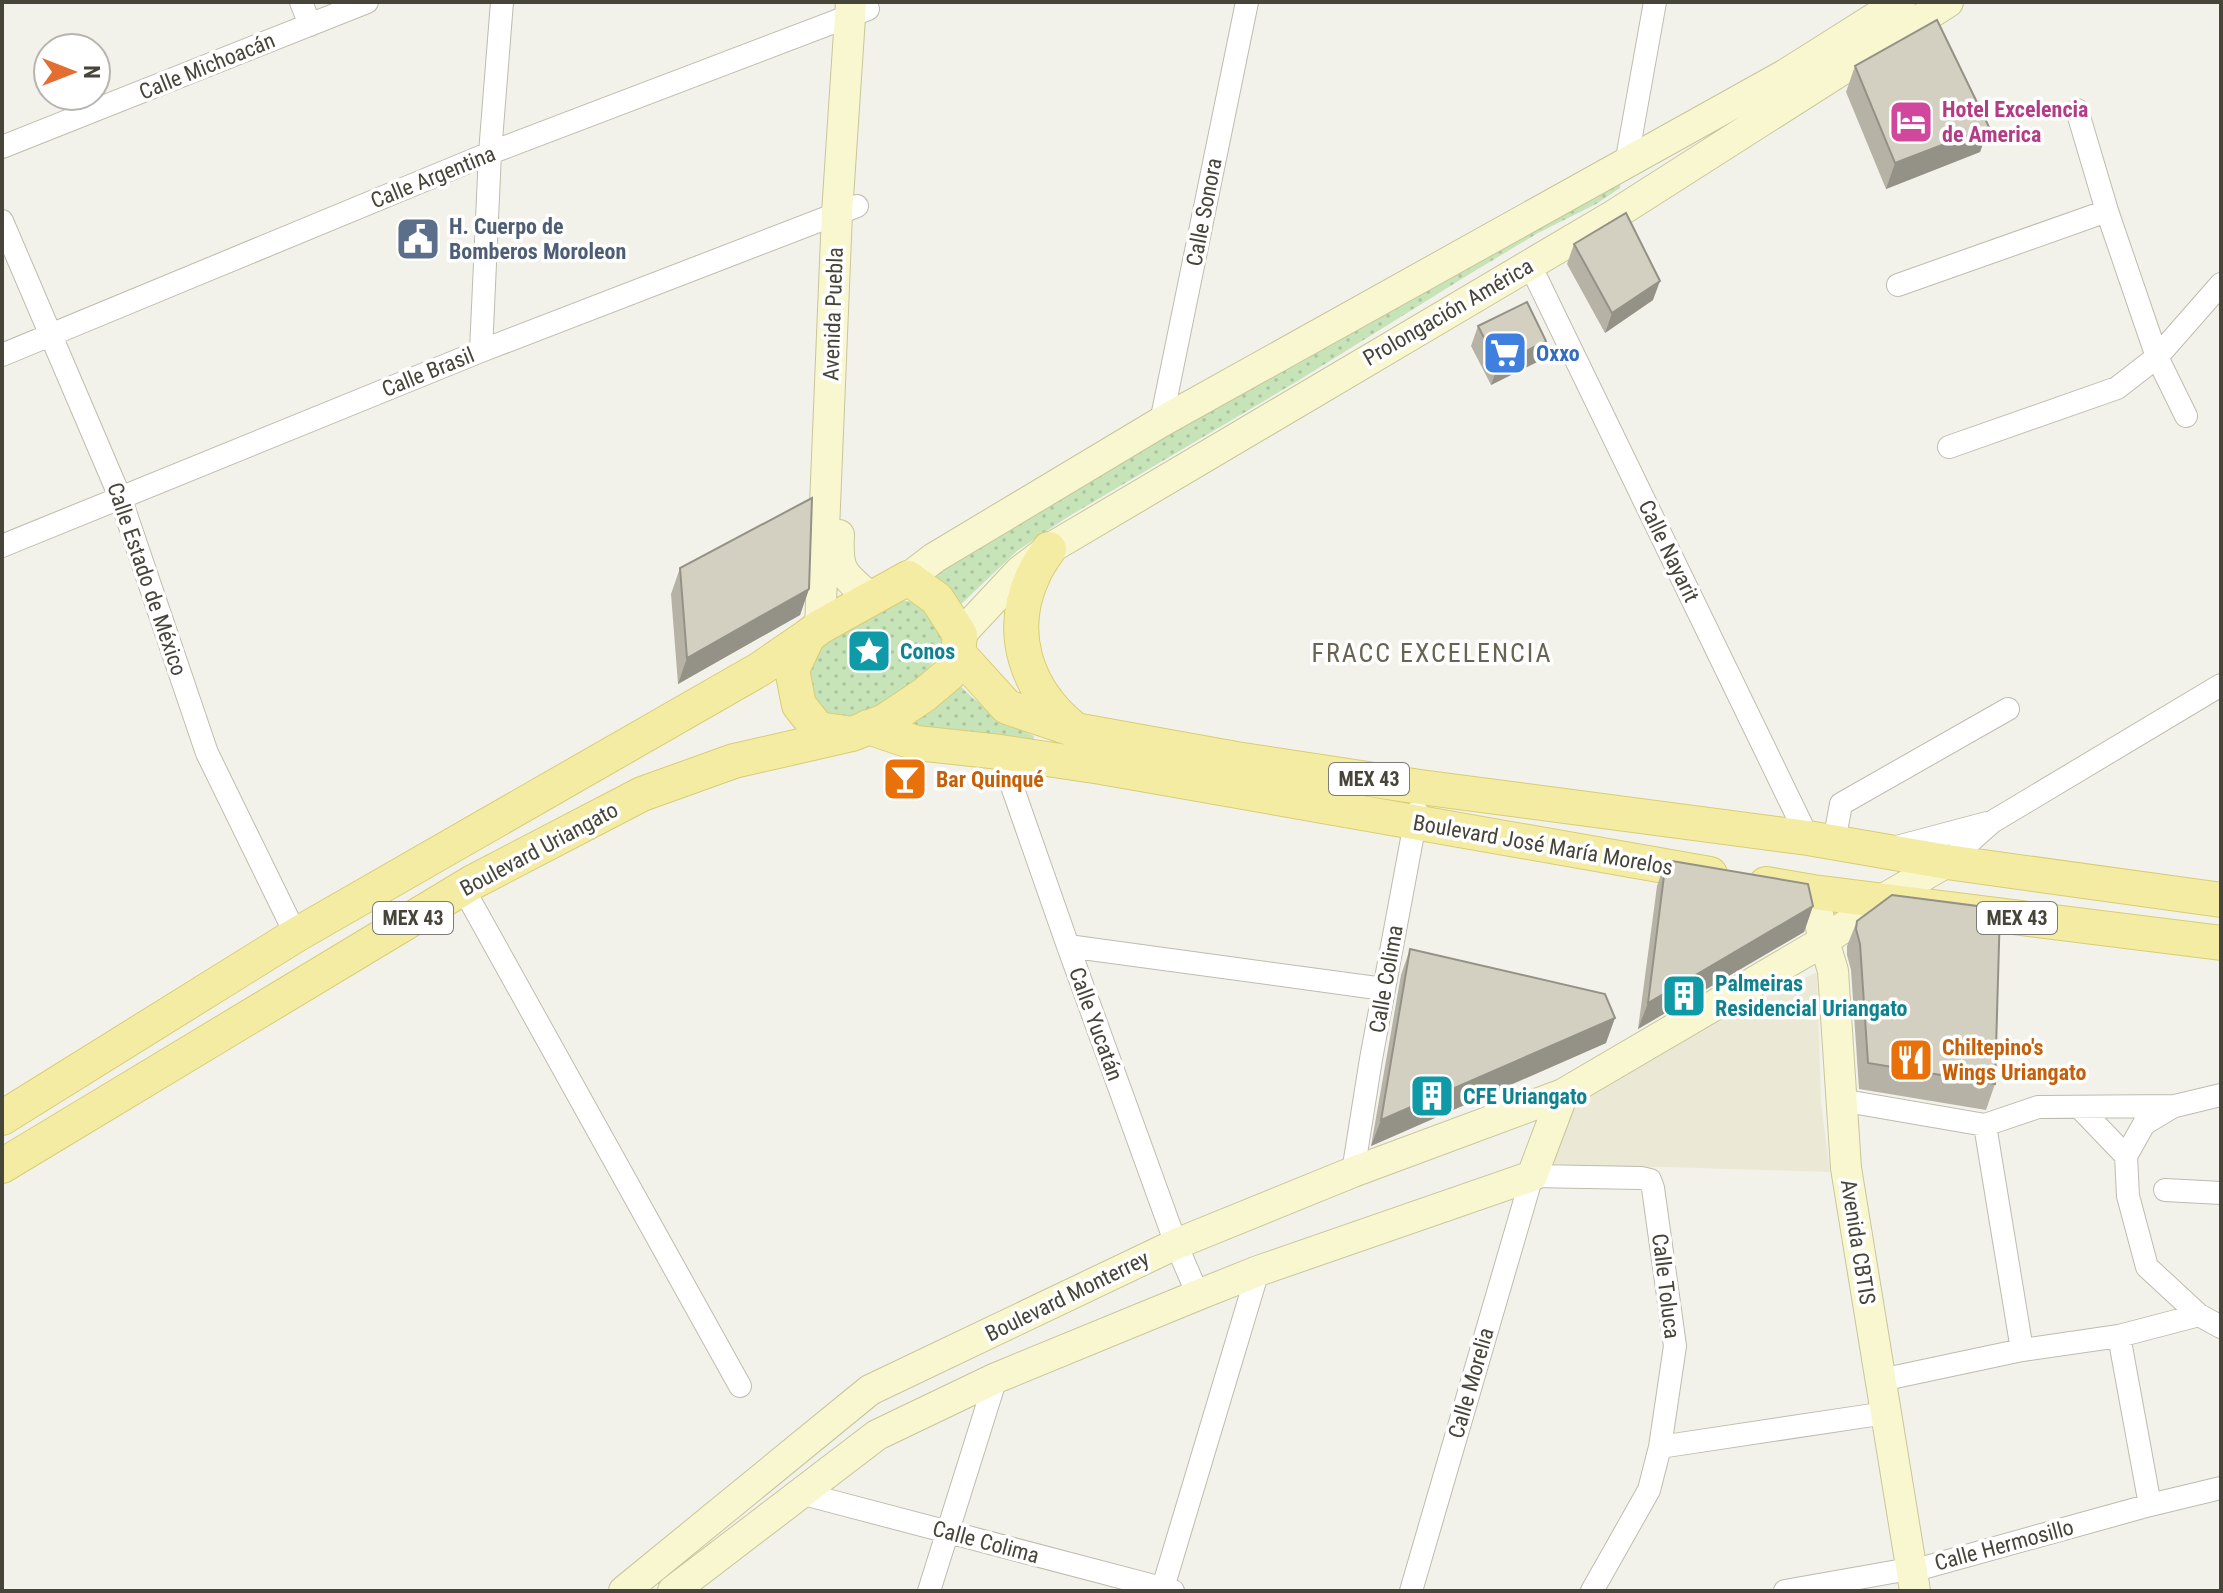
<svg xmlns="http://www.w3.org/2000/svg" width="2223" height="1593" font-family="'Roboto Condensed',sans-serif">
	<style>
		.education { fill: #ebe9d6 }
		.park { fill: url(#park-dots) }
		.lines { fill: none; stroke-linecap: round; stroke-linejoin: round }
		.street-casing { stroke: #bebcae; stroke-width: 24 }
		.secondary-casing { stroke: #c8c59b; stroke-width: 32 }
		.primary-casing { stroke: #d8cd74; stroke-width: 36 }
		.street { stroke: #fff; stroke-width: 22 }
		.secondary { stroke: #f9f7cf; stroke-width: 30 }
		.primary { stroke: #f4eca3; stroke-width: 34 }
		.wall { fill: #b6b3a6 }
		.shaded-wall { fill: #949287 }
		.building { fill: #d4d0c1; stroke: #949287; stroke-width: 2 }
		.labels { text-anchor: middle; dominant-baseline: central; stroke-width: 7; stroke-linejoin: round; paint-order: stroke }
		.shield { fill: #fff; stroke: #7e7c74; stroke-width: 2 }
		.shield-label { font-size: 20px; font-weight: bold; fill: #474439 }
		.street-label { font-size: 22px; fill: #474439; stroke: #fff }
		.hotel-label { font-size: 22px; font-weight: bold; fill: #b23c85; stroke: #fff; text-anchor: start }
		.service-label { font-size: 22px; font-weight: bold; fill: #4e5e75; stroke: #fff; text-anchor: start }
		.shop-label { font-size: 22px; font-weight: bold; fill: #366cbe; stroke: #fff; text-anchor: start }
		.culture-label { font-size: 22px; font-weight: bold; fill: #0d838f; stroke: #fff; text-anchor: start }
		.food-label { font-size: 22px; font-weight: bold; fill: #c56008; stroke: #fff; text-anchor: start }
		.quarter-label { font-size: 26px; letter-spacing: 2px; fill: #686451; stroke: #fff }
	</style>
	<defs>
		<pattern id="park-dots" width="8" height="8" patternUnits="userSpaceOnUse" patternTransform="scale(2)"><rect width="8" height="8" fill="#c7e3b8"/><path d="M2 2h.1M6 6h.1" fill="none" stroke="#acc49f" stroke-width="1.8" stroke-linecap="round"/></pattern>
	</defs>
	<rect width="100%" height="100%" fill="#f3f2ea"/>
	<path class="education" d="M1817,972L1821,1102L1830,1172L1663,1167H1545L1565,1102L1737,1011Z"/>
	<path class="park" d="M1621,179L1620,188L1596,204L1538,233L1468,275L1296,382L1066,518L1017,551L955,610L927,574L1200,417Z
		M896,599L923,604C929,614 940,626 942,636C949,667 875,713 848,717C838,718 827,717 817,717L803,651Z
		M958,684L974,699L1015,727L1034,736L1033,743L918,727L911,719Z"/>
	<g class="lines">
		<g class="street-casing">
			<path id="street" d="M301,2L310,25
				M2077,110L2107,211L2157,357L2186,416
				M2,147L367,2
				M1626,164L1655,2
				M2,221L120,497L207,753L296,935
				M1530,265L1808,838
				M1898,285L2107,211
				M481,351L490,153L502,2
				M2,355L490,153L868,9
				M1161,422L1247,2
				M1949,447L2117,388L2157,357L2221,284
				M2,546L481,351L857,206
				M1000,752L1068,946L1176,1244L1198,1295
				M1834,842L1841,804L2008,709
				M1893,848L1987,823
				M1947,862L1992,822L2221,685
				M463,888L740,1386
				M1068,946L1384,989
				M1840,1100L1985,1125L2038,1107L2175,1106L2221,1095
				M2174,1106L2144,1124L2126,1156L2128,1196L2147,1267L2199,1315L2221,1327
				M2079,1107L2126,1156
				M1985,1125L2022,1350
				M1353,1172L1371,1059L1417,812
				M2165,1190L2221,1193
				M2119,1336L2150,1505
				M1881,1380L2022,1350L2119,1336L2199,1315
				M1660,1447L1886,1413
				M800,1493L1173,1591
				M929,1591L996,1378
				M1162,1591L1258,1271
				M1411,1591L1532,1176L1641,1178L1650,1180L1653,1188L1675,1346L1660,1447L1649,1490L1592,1591
				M1785,1591L1898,1571H1912L2150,1505L2221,1488"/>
		</g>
		<g class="secondary-casing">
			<path id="secondary" d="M839,535C837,573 843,574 871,598
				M908,578L934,558L1161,422L1786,74L1900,2
				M820,627L837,213L851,2
				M960,635L1020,571L1049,549L1614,215L1948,2
				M1813,892L1824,941L1833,971L1846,1168L1915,1591
				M624,1591L870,1390L1176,1244L1353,1172L1563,1094L1824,941L1880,901L1947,862
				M673,1591L877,1435L996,1378L1198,1295L1258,1271L1532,1176L1563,1094"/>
		</g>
		<g class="primary-casing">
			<path id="primary" d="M1049,549C1044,557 1037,566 1033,576C1007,632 1026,689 1072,727
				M958,653L1007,707L1075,730L1236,759L1420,787L1808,838L1947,862L2221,900
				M868,727L916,743L1000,752L1101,767L1710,874
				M1766,884L1813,892L2221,943
				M2,1118L296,935L760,669L808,636
				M2,1166L473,882L642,794L734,761L852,734L885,721L924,695L950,673L958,653L960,635L937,599L908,578L820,627L808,636L792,670L799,705L818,729L852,734"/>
		</g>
		<use href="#street" class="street"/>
		<use href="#secondary" class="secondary"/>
		<use href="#primary" class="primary"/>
	</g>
	<path class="wall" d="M1855,66L1989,127L1980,152L1886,189L1846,92Z
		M1574,244L1653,300L1605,333L1567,264Z
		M1478,326L1539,361L1491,385L1471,346Z
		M680,568L809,589L800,615L678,684L671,594Z
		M1666,860L1813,906L1804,932L1638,1029L1657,886Z
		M1857,921L1995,1084L1986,1110L1859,1089L1851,970L1847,955V946Z
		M1410,949L1606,1043L1371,1146L1401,975Z"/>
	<path class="shaded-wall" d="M1989,127L1980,152L1886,189L1895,163Z
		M1660,281L1653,300L1605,333L1612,313Z
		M1546,341L1539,361L1491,385L1498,365Z
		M809,589L800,615L678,684L687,658Z
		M1813,906L1804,932L1638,1029L1648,1003Z
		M1615,1018L1606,1043L1371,1146L1381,1120Z"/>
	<path class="building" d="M1937,20L1989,127L1895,163L1855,66Z
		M1626,213L1660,281L1612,313L1574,244Z
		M1527,302L1546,341L1498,365L1478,326Z
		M812,498L809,589L687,658L680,568Z
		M1666,860L1808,884L1813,906L1648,1003Z
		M1892,895L2000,909L1995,1084L1868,1063L1860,944L1856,929L1857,921Z
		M1410,949L1605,994L1615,1018L1381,1120Z"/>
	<defs>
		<g id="hotel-square" transform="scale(2.3)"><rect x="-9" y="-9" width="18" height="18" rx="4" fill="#d1479c" stroke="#fff"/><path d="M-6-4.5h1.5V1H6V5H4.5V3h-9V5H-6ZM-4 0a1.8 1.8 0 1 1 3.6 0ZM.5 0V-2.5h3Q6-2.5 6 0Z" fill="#fff"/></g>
		<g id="civic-square" transform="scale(2.3)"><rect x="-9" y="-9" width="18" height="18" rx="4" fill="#5c6f8a" stroke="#fff"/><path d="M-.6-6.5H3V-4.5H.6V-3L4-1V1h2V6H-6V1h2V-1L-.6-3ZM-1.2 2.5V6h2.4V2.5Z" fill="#fff"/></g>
		<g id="supermarket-square" transform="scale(2.3)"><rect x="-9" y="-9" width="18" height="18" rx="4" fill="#3f7fe0" stroke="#fff"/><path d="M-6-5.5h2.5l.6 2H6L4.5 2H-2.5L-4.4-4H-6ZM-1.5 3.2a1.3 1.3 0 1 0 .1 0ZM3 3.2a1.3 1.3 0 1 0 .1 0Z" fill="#fff"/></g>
		<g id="sight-square" transform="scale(2.3)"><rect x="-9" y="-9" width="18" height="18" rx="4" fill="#0f9aa8" stroke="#fff"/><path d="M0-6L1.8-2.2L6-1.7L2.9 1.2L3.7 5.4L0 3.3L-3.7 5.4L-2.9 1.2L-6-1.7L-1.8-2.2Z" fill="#fff"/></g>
		<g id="bar-square" transform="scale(2.3)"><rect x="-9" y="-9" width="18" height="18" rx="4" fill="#e8710a" stroke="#fff"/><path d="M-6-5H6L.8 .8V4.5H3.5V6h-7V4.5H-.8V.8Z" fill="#fff"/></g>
		<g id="building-square" transform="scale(2.3)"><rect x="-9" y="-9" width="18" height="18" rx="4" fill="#0f9aa8" stroke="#fff"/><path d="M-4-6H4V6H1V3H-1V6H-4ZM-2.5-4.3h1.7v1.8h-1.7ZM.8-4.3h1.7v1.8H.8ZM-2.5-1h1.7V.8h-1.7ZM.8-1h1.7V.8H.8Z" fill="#fff"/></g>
		<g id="restaurant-square" transform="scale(2.3)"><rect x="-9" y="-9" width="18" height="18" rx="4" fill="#e8710a" stroke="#fff"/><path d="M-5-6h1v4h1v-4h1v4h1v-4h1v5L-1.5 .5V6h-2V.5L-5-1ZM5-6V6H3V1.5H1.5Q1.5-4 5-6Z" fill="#fff"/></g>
	</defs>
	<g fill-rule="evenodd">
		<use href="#hotel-square" x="1911" y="122"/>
		<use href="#civic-square" x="418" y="239"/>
		<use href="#supermarket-square" x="1505" y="353"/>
		<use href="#sight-square" x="869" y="651"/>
		<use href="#bar-square" x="905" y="779"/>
		<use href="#building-square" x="1684" y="996"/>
		<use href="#restaurant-square" x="1911" y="1060"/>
		<use href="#building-square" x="1432" y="1096"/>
	</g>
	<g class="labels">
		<g class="shield">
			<rect x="1329" y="763" width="80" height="32" rx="6"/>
			<rect x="373" y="902" width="80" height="32" rx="6"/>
			<rect x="1977" y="902" width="80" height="32" rx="6"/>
		</g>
		<g class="shield-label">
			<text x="1369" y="779">MEX 43</text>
			<text x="413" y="918">MEX 43</text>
			<text x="2017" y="918">MEX 43</text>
		</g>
		<g class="street-label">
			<text transform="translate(207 66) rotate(-22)">Calle Michoacán</text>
			<text transform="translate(433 177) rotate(-22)">Calle Argentina</text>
			<text transform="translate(1204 212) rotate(-79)">Calle Sonora</text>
			<text transform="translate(1448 312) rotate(-30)">Prolongación América</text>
			<text transform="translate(833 314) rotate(-88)">Avenida Puebla</text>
			<text transform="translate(428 372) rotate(-22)">Calle Brasil</text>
			<text transform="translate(1669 551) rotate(64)">Calle Nayarit</text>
			<text transform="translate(147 579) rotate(71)">Calle Estado de México</text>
			<text transform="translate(1543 845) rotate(10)">Boulevard José María Morelos</text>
			<text transform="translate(539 849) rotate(-28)">Boulevard Uriangato</text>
			<text transform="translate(1386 979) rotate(-80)">Calle Colima</text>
			<text transform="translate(1096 1024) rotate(70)">Calle Yucatán</text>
			<text transform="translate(1858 1242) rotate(81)">Avenida CBTIS</text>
			<text transform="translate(1666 1286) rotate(83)">Calle Toluca</text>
			<text transform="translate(1067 1296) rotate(-26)">Boulevard Monterrey</text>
			<text transform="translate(1471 1383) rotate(-74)">Calle Morelia</text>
			<text transform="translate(986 1542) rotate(15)">Calle Colima</text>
			<text transform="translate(2004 1545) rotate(-15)">Calle Hermosillo</text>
		</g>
		<g class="hotel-label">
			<text x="1942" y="109">Hotel Excelencia<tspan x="1942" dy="25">de America</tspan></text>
		</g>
		<g class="service-label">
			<text x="449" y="226">H. Cuerpo de<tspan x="449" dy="25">Bomberos Moroleon</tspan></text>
		</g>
		<g class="shop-label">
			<text x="1536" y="353">Oxxo</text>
		</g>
		<g class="culture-label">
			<text x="900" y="651">Conos</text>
			<text x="1715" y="983">Palmeiras<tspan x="1715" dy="25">Residencial Uriangato</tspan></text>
			<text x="1463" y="1096">CFE Uriangato</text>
		</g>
		<g class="food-label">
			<text x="936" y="779">Bar Quinqué</text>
			<text x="1942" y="1047">Chiltepino's<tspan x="1942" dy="25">Wings Uriangato</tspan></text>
		</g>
		<g class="quarter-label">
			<text x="1432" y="653">FRACC EXCELENCIA</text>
		</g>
	</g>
	<rect width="2223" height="1593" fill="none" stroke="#474439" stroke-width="8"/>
	<g transform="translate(72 72) rotate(90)"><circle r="38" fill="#ffffff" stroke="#b5b4b0" stroke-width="2"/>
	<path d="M0-6L14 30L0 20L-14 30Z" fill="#e46e31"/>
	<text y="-12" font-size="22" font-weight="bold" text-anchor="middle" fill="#474439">N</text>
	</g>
</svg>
